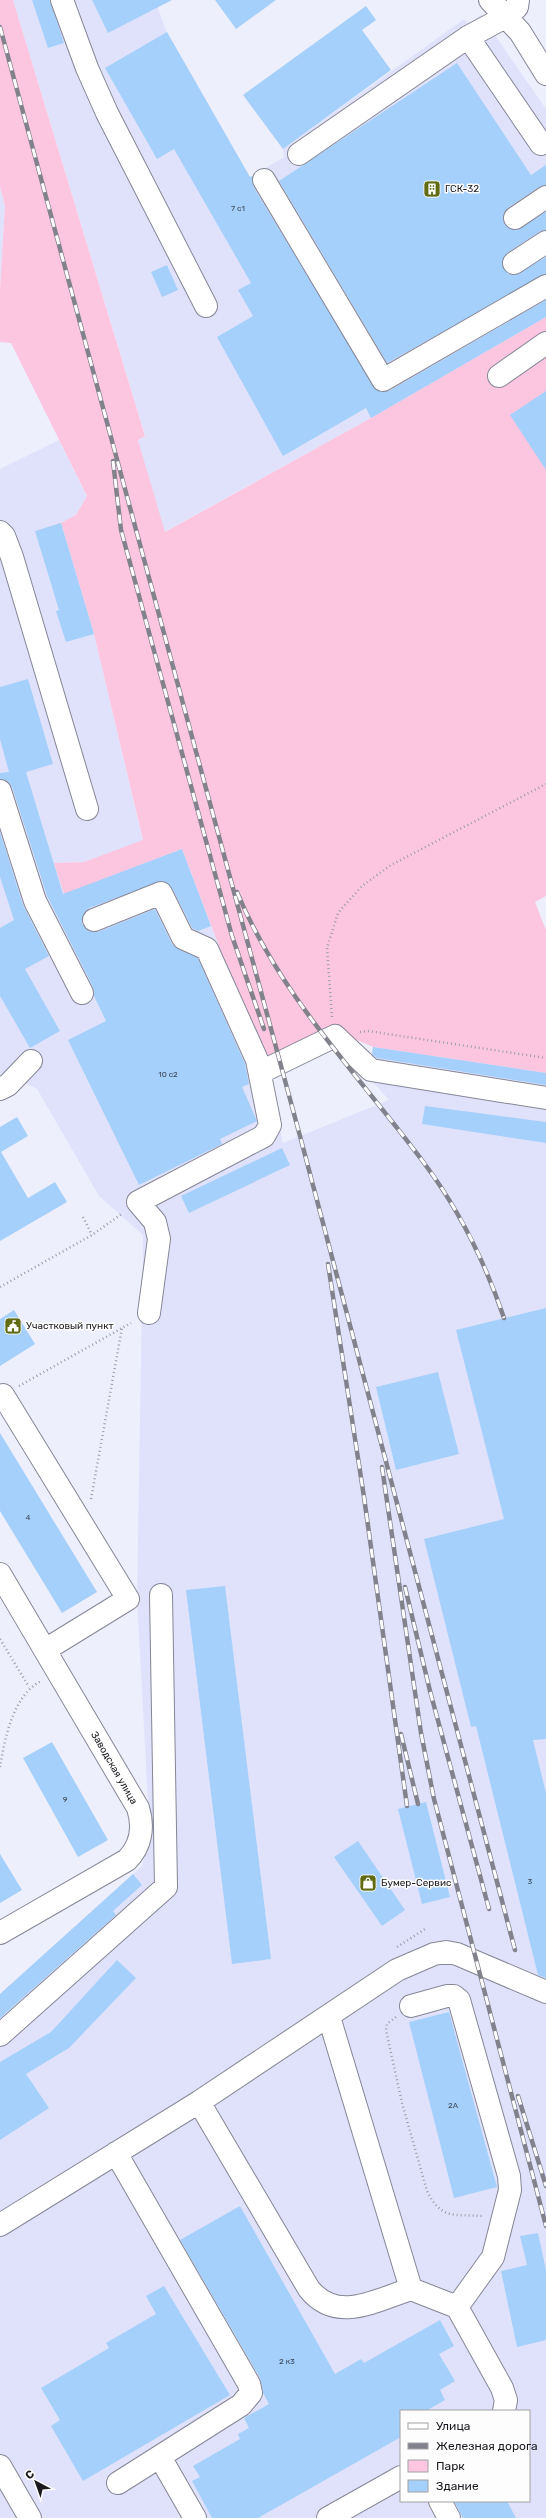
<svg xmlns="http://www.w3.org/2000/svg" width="546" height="2518" font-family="Rubik,sans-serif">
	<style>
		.built { fill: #e0e2fb; fill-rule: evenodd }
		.green { fill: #fdc6e0 }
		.building { fill: #a5d0fb }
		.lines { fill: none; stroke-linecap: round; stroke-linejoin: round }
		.minor-casing { stroke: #858696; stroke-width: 24 }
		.path { stroke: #9d9da8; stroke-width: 2.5; stroke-dasharray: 1 3; stroke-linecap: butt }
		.minor { stroke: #fff; stroke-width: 22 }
		.rail-casing { stroke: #81828c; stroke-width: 4.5 }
		.rail { stroke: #fdfdfd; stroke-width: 3; stroke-dasharray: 9; stroke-linecap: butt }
		.labels { text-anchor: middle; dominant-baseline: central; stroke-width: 3; stroke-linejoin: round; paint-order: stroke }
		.number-label { font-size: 8px; fill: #3d4857 }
		.poi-label { font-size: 10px; fill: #1a1a20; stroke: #fdfdfd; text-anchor: start }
		.street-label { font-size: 10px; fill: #1a1a20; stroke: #fdfdfd }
	</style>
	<rect width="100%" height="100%" fill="#eeeffd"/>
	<path class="built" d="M13,0H155L167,33L250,177L284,157L283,149L464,19L469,24L481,15L546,109V317L371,418L164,532L138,440L145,435Z
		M0,187L5,206L0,289Z
		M59,440L87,497L76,515L61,524L94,634L143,841L84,862L55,863L64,893L182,849L224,959L263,1048L283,1143L389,1100L363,1071L371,1066L373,1047L546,1073V2518H0V1994L142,1866L150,1840L137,1599L143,1235L99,1196L37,1089L5,1072L0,1075V469ZM401,2411H529V2501H401Z"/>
	<path class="green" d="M0,0H13L145,436L138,440L165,532L371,418L546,317V896L535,902L546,930V1073L373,1047L330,1028L268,1056L224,959L182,849L64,894L54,863L84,862L143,840L94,634L61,523L76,515L87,496L11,343L0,342V289L5,206L0,187Z"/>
	<path class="building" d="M32,0H50L64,43L48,48Z
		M92,0H172L108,33Z
		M215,0H276L236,29Z
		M366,6L376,20L362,30L391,70L283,149L243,95Z
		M167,32L250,177L253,176V186L377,391H389L546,300V317L371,418L366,408L283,456L217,337L253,316L238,290L251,283L174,149L157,159L105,68Z
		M457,63L531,175L546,165V185L539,187L508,208L503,219L505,225L516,230L546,212V230L539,232L507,253L502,263L508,274L515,275L546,257V274L387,363L279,181Z
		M167,265L178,290L162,297L151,272Z
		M546,391V470L510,415Z
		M61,523L94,634L66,642L56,611L59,610L35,531Z
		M28,679L53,764L26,772L63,894L182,849L211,926L198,931L192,928L172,888L162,881L89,908L84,913L82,924L87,930L98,932L155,909L172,944L178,949L198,958L245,1064L249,1084L242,1087L257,1121L220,1139L222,1144L139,1185L68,1040L106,1021L94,996L93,987L47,896L12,787L8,782L0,779V773L9,772L0,739V687Z
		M0,832L23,905L49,956L25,969L60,1031L30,1048L0,996V928L14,920L0,877Z
		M373,1047L546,1073V1085L377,1058L372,1054Z
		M425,1106L546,1122V1143L422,1124Z
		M17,1117L28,1136L1,1152L28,1198L55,1182L67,1202L0,1241V1127Z
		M282,1148L290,1165L189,1213L181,1196Z
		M546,1308V1739L533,1740L546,1793V1978L538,1975L476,1726L471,1727L424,1539L504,1519L456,1330Z
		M14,1310L35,1344L0,1366V1319Z
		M438,1372L459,1454L396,1470L376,1387Z
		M0,1433L97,1592L62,1613L0,1511Z
		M225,1586L271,1959L232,1964L186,1590Z
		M52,1742L108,1840L78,1857L23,1758Z
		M426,1802L450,1897L422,1904L398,1809Z
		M358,1841L405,1910L382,1926L334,1857Z
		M0,1854L22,1890L0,1903Z
		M133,1874L142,1885L113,1911L116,1915L0,2018V1994Z
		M117,1960L136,1978L69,2048L26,2074L49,2108L0,2140V2062L51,2032Z
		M449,2012L497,2187L454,2198L409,2022Z
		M240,2206L335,2374L361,2359L364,2363L440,2320L454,2346L439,2354L455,2381L440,2390L445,2400L426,2411H401V2437L258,2518H212L192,2481L200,2477L193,2466L240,2439L238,2434L249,2428L244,2418L269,2404L263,2393L260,2378L180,2240Z
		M538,2233L546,2270V2340L517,2347L501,2271L527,2265L520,2236Z
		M164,2286L230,2395L83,2481L51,2426L60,2420L41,2388L109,2348L106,2343L156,2314L146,2296Z
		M454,2501H507L516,2518H463Z"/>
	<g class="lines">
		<g class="minor-casing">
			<path id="minor" d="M62,0L87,68L107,113L206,306
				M490,0L520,32L546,74
				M468,37L541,144
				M299,154L468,37L507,16L517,7L518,0
				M264,180L383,380L546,286
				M515,218L546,197
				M514,263L546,242
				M499,376L546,343
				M0,532L4,536L12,557L87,809
				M0,791L35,901L82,993
				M94,920L161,893L183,938L207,949L257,1060L270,1125L264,1136L138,1202L155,1222L159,1239L149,1313
				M261,1072L335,1036L371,1070L546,1098
				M0,1089L8,1085L31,1061
				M0,1396L3,1395L128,1599L45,1650
				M0,1574L138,1808C144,1827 141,1846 127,1860L0,1933
				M411,2006L447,1996H454L459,2000L509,2176L510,2190L493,2257L457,2307
				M0,2035L166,1887L161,1595
				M199,2102L309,2289C337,2324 376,2300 411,2289L329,2017
				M116,2153L249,2384L251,2393L241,2405L118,2483
				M0,2225L199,2102L397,1970L434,1954L446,1952L457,1954L546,1992
				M411,2289L457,2307L502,2388L506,2400L504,2411
				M160,2457L195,2518
				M0,2466L30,2518
				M440,2501L449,2518
				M328,2518L401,2477"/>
		</g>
		<path class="path" d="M332,1017L327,948L338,913L362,886L391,865L546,784
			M360,1032L368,1031L546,1058
			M83,1217L92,1235
			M0,1287L92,1235L123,1213
			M19,1386L131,1323
			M91,1499L122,1328
			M0,1639L29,1687
			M0,1767C5,1737 13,1696 41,1681
			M397,1947L425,1929
			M396,2017L387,2024L386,2030L402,2103L427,2191C441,2220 454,2214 483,2216"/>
		<use href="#minor" class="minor"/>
		<g class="rail-casing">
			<path id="rail" d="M0,27L300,1136L515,1950
				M113,461L121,530L232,936L264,1029
				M237,892C280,996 358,1074 424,1163C460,1211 485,1262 504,1318
				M328,1264L364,1497L407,1806
				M382,1467L421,1733L434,1799L546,2226
				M405,1587L430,1691L489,1909
				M401,1734L418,1804
				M518,2096L546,2186"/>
		</g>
		<use href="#rail" class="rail"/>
	</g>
	<defs>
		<g id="building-square" transform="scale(0.9)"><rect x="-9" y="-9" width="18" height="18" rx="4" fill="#606b12" stroke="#fdfdfd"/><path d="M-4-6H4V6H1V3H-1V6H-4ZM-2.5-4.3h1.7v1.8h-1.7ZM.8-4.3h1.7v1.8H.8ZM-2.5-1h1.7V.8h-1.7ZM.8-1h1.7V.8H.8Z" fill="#fff"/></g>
		<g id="civic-square" transform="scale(0.9)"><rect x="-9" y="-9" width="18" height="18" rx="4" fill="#606b12" stroke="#fdfdfd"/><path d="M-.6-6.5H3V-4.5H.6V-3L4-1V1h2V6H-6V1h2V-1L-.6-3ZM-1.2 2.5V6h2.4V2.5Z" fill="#fff"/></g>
		<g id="shop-square" transform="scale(0.9)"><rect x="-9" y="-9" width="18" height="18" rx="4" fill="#606b12" stroke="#fdfdfd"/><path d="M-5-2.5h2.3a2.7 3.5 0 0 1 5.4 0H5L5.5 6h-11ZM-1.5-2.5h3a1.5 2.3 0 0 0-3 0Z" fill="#fff"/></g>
	</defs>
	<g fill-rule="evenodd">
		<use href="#building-square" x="432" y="189"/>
		<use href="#civic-square" x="13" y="1326"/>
		<use href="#shop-square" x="368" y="1883"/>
	</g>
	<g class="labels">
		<g class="number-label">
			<text x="238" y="208">7 с1</text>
			<text x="168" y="1074">10 с2</text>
			<text x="28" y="1517">4</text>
			<text x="65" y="1799">9</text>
			<text x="530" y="1881">3</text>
			<text x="453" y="2105">2А</text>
			<text x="287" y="2361">2 к3</text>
		</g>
		<g class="poi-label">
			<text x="445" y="189">ГСК-32</text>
			<text x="26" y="1326">Участковый пункт</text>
			<text x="381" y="1883">Бумер-Сервис</text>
		</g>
		<g class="street-label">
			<text transform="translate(114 1768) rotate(60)">Заводская улица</text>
		</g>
	</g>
	<rect x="400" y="2410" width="130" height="92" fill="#fdfdfd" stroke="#a2a2a5"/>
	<rect x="408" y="2423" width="20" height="6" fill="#ffffff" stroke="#a2a2a5"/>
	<text x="436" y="2430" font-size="12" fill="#1a1a20">Улица</text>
	<rect x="408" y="2443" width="20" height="6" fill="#81828c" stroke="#a2a2a5"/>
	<text x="436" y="2450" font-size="12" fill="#1a1a20">Железная дорога</text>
	<rect x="408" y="2460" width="20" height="12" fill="#fdc6e0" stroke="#a2a2a5"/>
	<text x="436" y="2470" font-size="12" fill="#1a1a20">Парк</text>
	<rect x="408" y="2480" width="20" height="12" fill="#a5d0fb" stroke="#a2a2a5"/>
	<text x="436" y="2490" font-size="12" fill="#1a1a20">Здание</text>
	<g transform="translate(36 2482) rotate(319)" stroke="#fdfdfd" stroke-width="3" paint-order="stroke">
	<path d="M0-3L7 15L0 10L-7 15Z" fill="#1a1a20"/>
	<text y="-6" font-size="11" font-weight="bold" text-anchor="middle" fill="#1a1a20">С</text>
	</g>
</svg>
